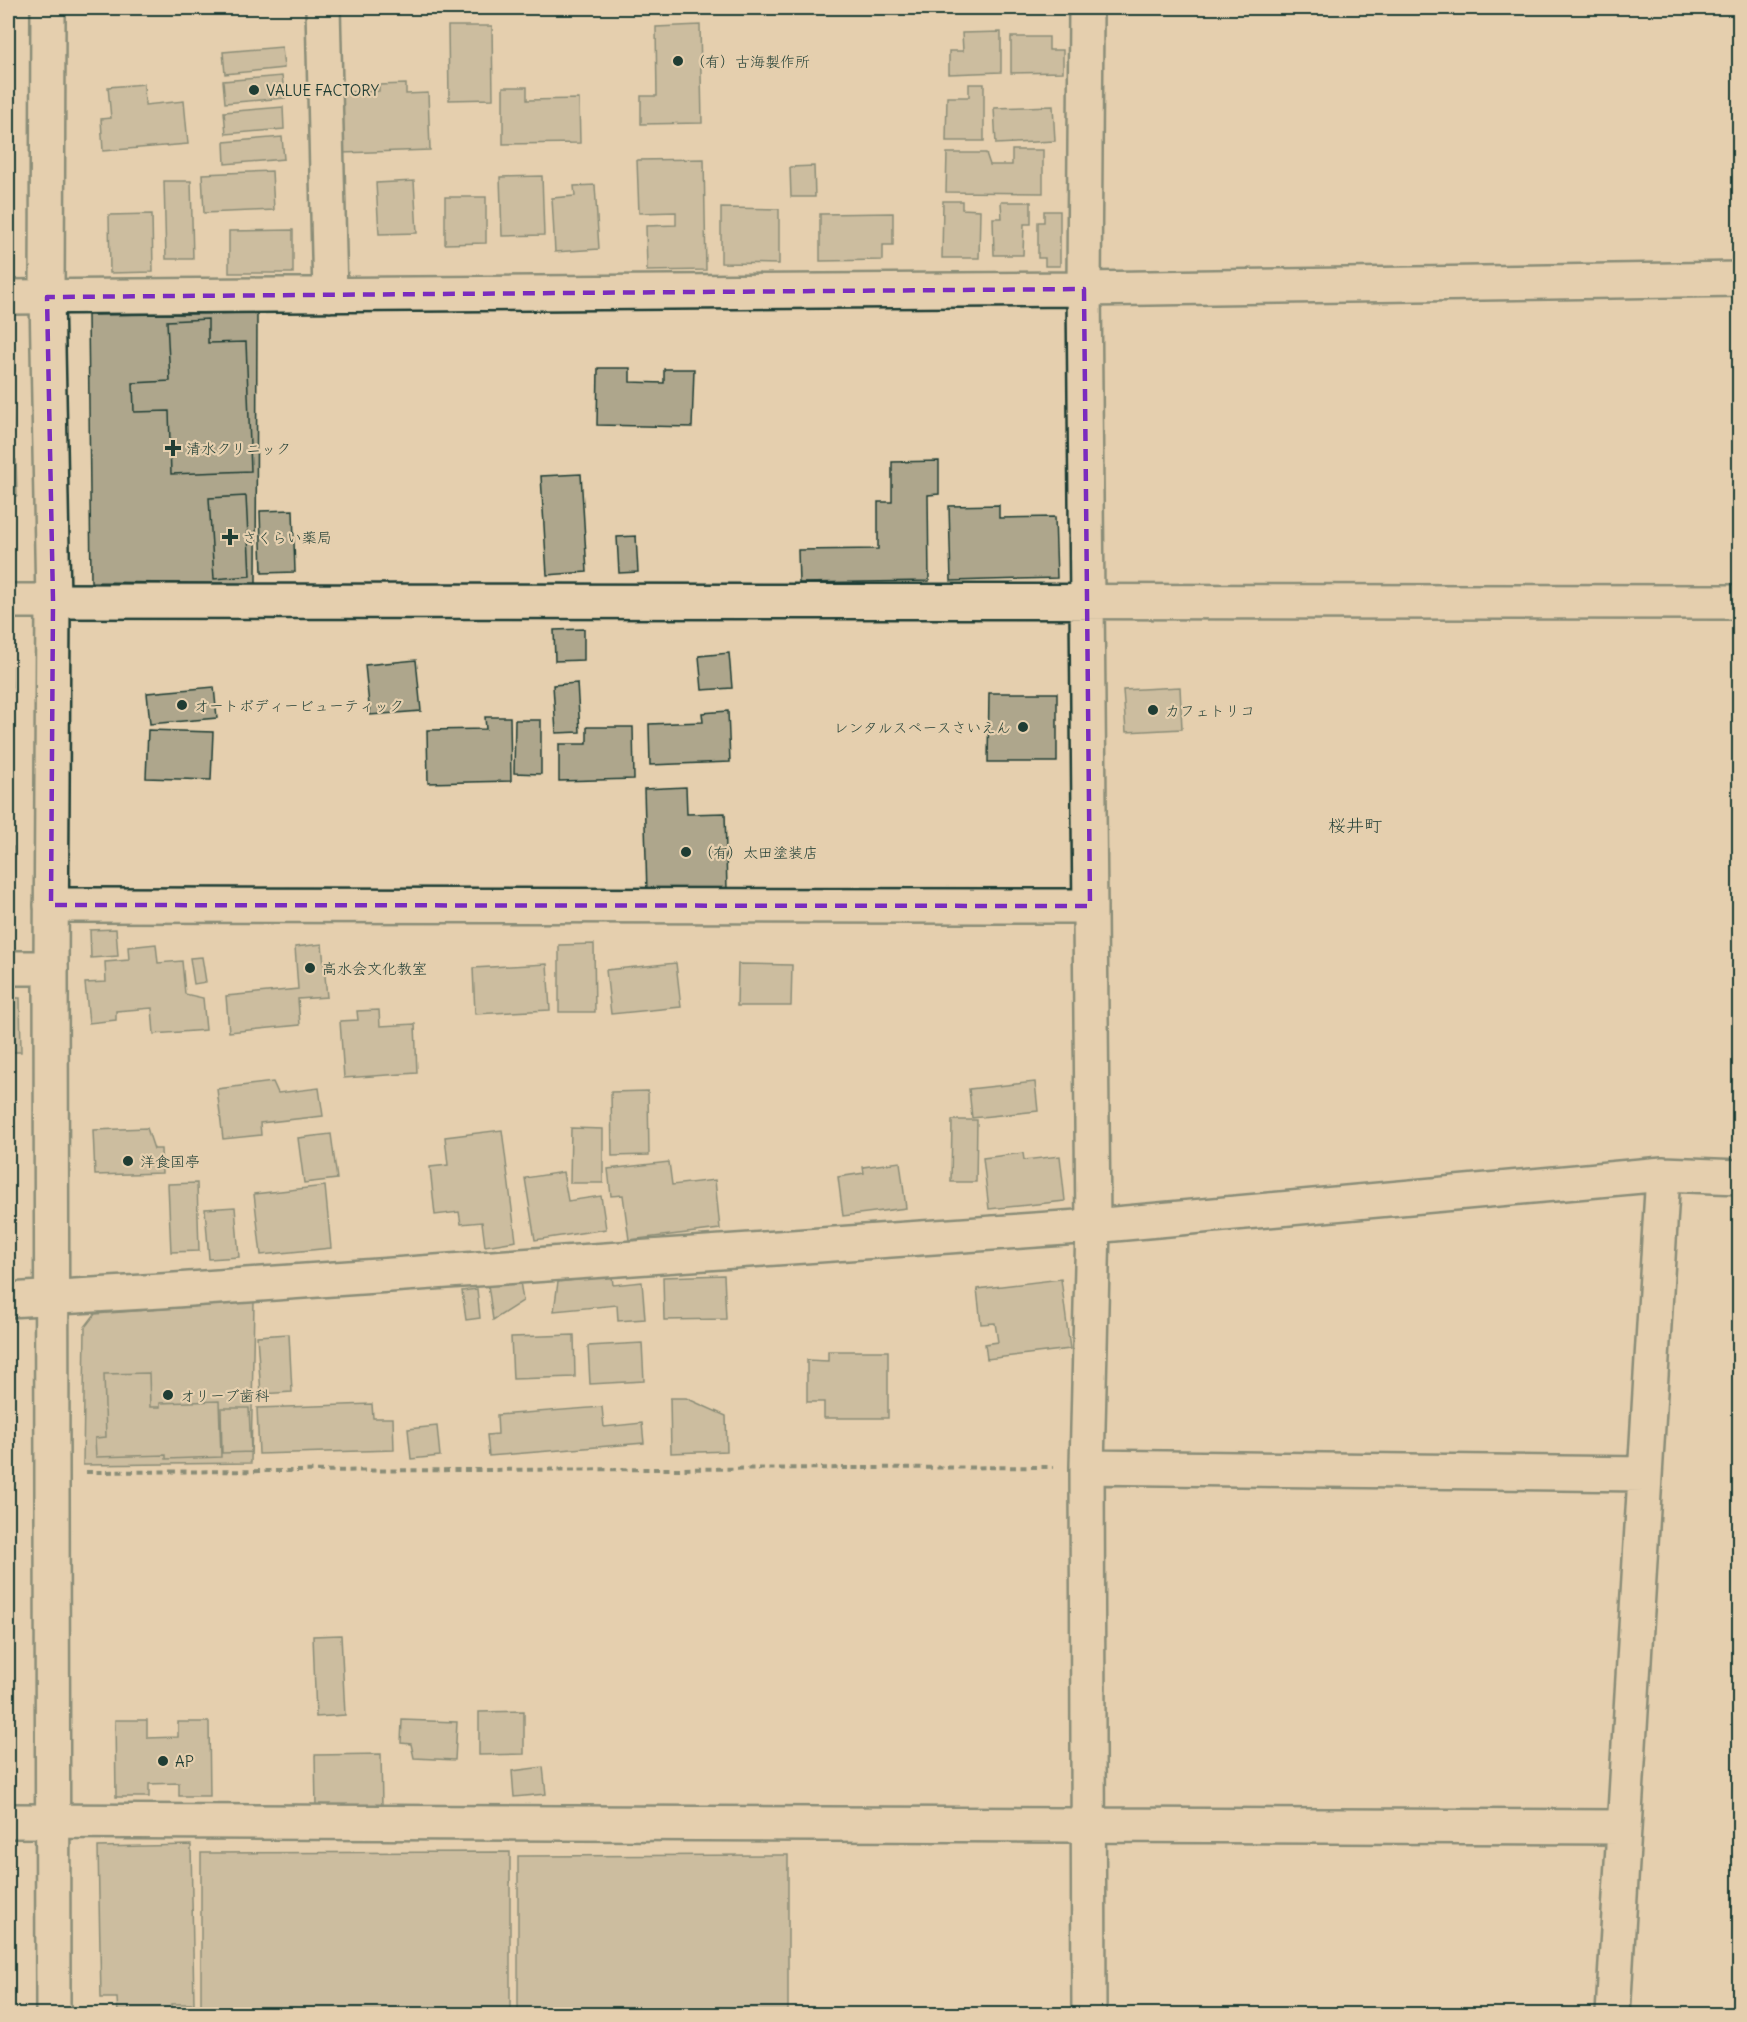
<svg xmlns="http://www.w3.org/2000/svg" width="1747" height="2022" font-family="Delius,'Klee One',sans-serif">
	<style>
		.building { fill: #aea68c; stroke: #1f3d34; stroke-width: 1.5 }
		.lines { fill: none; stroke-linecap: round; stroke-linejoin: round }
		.street-casing { stroke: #1f3d34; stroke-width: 38 }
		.secondary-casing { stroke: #1f3d34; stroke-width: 38 }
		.path { stroke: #1f3d34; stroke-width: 4; stroke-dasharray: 6 4.5; stroke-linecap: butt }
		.street { stroke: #e5cfae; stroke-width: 33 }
		.secondary { stroke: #e5cfae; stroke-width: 33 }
		.marked { fill: none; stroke: #7b2cbf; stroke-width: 4.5; stroke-dasharray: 12 8; stroke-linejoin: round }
		.poi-dot { fill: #1f3d34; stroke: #e5cfae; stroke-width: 2 }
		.labels { text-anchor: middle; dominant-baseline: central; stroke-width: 4.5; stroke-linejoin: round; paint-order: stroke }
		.poi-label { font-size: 15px; fill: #1f3d34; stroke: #e5cfae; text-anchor: start }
		.quarter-label { font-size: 18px; fill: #1f3d34; stroke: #e5cfae }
	</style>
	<rect width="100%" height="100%" fill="#e5cfae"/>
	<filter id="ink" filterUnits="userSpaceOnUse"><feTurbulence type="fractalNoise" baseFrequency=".0167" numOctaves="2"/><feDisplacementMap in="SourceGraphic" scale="12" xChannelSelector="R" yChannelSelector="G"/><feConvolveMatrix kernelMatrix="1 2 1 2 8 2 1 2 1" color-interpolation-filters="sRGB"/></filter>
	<g filter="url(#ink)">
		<path class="building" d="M700,25L702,123L641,124V96H657L656,27Z
			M448,26H492L493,99L449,100Z
			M1001,32V72L949,74V51H963L962,33Z
			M1011,37H1049V50H1063V72L1011,73Z
			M282,47L284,68L225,74L223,52Z
			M282,76L285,98L225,103L223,81Z
			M144,84L145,105L184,101L188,144L103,151L101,119L111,118L108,87Z
			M406,84V94L428,93L430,150L342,153L339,92L379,91V85Z
			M969,84H984V141H946L947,97H969Z
			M503,87H527V100L579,99L580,143L503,144Z
			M1053,106L1055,141L996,144L994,108Z
			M283,107L284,129L226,134L224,112Z
			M282,137L284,159L225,164L224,142Z
			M1012,150H1043V193L946,192L947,153H986L990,165H1012Z
			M704,159L706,270L647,271L646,226L676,225V212L639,213L637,160Z
			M814,166L815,197H791L790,167Z
			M272,171L274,210L204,213L202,174Z
			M542,176L544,235L502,236L500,177Z
			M164,181H191L193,259H166Z
			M414,181L417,233L379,234L376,183Z
			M595,185L599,249L555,252L552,198L575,196L574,186Z
			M445,197H486V243L445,244Z
			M943,201H962V209L980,210L979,258H942Z
			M1001,202H1031V224H1024L1023,255H994L993,218H1002Z
			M721,208L779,209V264L721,263Z
			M1044,211H1060V266H1045V258H1038V222H1044Z
			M893,213V245H883V260L820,261V214Z
			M152,214L153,272L110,273L109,215Z
			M293,230V273H229V231Z
			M257,313L256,584L91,582L88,315Z
			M208,319V343L246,342L251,471L171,474L169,411L134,412L133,383L170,381L167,321Z
			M13,337L15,371L8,372V338Z
			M598,368H630V382L664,383V369H694L692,427L597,425Z
			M8,406H12L13,454H8Z
			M8,460H16L17,496H8Z
			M939,461V494L928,495L929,581L799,583L798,550L878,549V502H892V462Z
			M581,474L587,572L547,575L541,476Z
			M246,496L250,576L214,579L209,498Z
			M999,505V518L1055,517L1057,578L951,581L949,506Z
			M293,510L295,572L262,573L260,511Z
			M636,536L638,572L619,573L617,537Z
			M584,629V660L555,661L554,630Z
			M729,653L732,688L702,690L699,656Z
			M416,660L421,711L370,715L365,665Z
			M8,666H11L12,720H8Z
			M577,683L580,732L556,733L553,685Z
			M214,687L217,718L150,724L147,693Z
			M1180,687L1182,729L1126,732L1123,690Z
			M989,693H1057V762H988Z
			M728,711L730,762L650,765L649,724L703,722L702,713Z
			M485,717H510L511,781L428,783L427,730L486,729Z
			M515,720H541V774L514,773Z
			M587,727H633L634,779L559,781V744H587Z
			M148,730L213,732L211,780L146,778Z
			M686,787L687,814L725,813L727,890L647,893L644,789Z
			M8,847H13V890H8Z
			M116,929L118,956L91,958L90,930Z
			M156,944L158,963L182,961L185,994L203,998L206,1030L154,1034L152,1008L116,1011V1020L89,1023L85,983L106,982L105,962L129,960L128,947Z
			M322,944L327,997L298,999L300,1025L229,1032L226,996L298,989L295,947Z
			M594,944L595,1012H559V945Z
			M202,957L206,982L194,984L190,958Z
			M676,963L681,1007L611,1014L606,970Z
			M547,964L550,1010L475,1014L473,968Z
			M738,964L792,965L791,1006H737Z
			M8,998H20L21,1052H8Z
			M379,1010L380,1026L415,1024L417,1073L344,1078L340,1021L358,1020L357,1011Z
			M273,1082L278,1093L319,1088L323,1116L260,1123L261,1135L223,1139L217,1089Z
			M1035,1082L1038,1111L972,1118L969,1089Z
			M648,1091L649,1155L612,1156L611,1092Z
			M952,1120H977L976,1182H951Z
			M147,1128L154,1149H161L162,1173L95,1175L93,1130Z
			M571,1128L603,1129V1183H570Z
			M502,1130L516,1241L485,1246L482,1222L461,1224L459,1212L435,1215L430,1167L448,1165L445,1137Z
			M331,1134L337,1179L304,1183L298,1138Z
			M1023,1153L1024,1160L1060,1156L1065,1201L989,1209L983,1158Z
			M669,1162L672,1185L715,1180L720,1229L629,1240L623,1195L611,1196L608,1169Z
			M900,1162L906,1208L843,1216L838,1177L864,1173L863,1167Z
			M563,1172L568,1201L601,1196L606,1229L535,1240L525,1178Z
			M197,1183L199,1251L171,1252L168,1184Z
			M325,1186L331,1248L261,1255L254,1194Z
			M235,1207L239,1257L209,1259L205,1209Z
			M724,1275L726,1319L664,1320L663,1277Z
			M612,1276L613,1285L642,1282L645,1319L618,1321L617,1305L554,1311L558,1282Z
			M1061,1279L1070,1349L987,1359L985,1344L998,1342L995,1323L981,1324L977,1289Z
			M520,1281L523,1301L493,1320L488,1285Z
			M477,1289L480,1318L466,1320L462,1291Z
			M254,1302L251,1463L83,1465L85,1327L95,1314Z
			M289,1334L292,1392L261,1394L257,1336Z
			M574,1335L575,1377L513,1379L511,1337Z
			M642,1343L644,1381L590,1384L588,1346Z
			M828,1351H888V1418H824V1402H807V1360L828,1361Z
			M149,1373L150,1407H160V1403L219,1401L221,1457L166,1459V1455L96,1457L95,1438L106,1437L104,1374Z
			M670,1398H686L726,1416L727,1451L671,1453Z
			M372,1404L373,1418H393L394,1450L259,1454L257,1408Z
			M602,1407L604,1427L642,1423L644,1443L489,1456L487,1435L498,1434L497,1415Z
			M221,1408H249L251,1452L222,1453Z
			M437,1426L440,1456L411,1459L408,1429Z
			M341,1635L345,1715L316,1717L313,1636Z
			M524,1711V1754L479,1755V1712Z
			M115,1720H147V1738L178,1737V1722H209L210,1796H179V1783L149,1784V1797H116Z
			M402,1720L457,1722L455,1760L414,1758L411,1744L401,1743Z
			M381,1754L382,1806L316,1807L315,1755Z
			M543,1767L546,1794L514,1797L512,1771Z
			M191,1845L194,2004H171L172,2014H118L117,1998H101L98,1847Z
			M510,1852V2014H201V1853Z
			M788,1855V2014H518V1856Z"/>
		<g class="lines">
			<g class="street-casing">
				<path id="street" d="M323,8L330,295
					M1086,8L1084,289L1093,1226L1087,1467L1089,2014
					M8,297L1084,289L1740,279
					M8,601L1740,602
					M51,905L1090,906
					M8,968H51
					M8,1300L161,1291L1093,1226L1663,1174L1740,1177
					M1087,1467L1645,1474
					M8,1821L1623,1827
					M1613,2014L1663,1174"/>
			</g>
			<g class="secondary-casing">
				<path id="secondary" d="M48,8L47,297L53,601L51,968L53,2014"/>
			</g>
			<path class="path" d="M86,1472L1053,1467"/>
			<use href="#street" class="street"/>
			<use href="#secondary" class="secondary"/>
		</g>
	</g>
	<path d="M0 0H1747V2022H0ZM1084,289L1090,906L51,905L53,601L47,297Z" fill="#e5cfae" fill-opacity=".55" fill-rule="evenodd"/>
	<path class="marked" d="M1084,289L1090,906L51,905L53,601L47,297Z"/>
	<g class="poi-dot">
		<circle cx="678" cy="61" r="6"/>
		<circle cx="254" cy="90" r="6"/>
		<path d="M170 439h6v6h6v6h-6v6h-6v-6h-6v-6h6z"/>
		<path d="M227 528h6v6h6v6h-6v6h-6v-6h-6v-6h6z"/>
		<circle cx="182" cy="705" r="6"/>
		<circle cx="1153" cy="710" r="6"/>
		<circle cx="1023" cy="727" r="6"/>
		<circle cx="686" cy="852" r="6"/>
		<circle cx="310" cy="968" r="6"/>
		<circle cx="128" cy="1161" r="6"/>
		<circle cx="168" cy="1395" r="6"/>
		<circle cx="163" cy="1761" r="6"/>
	</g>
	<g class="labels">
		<g class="poi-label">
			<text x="690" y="61">（有）古海製作所</text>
			<text x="266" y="90">VALUE FACTORY</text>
			<text x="186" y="448">清水クリニック</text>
			<text x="242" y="537">さくらい薬局</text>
			<text x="194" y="705">オートボディービューティック</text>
			<text x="1165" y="710">カフェトリコ</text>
			<text x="1011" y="727" text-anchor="end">レンタルスペースさいえん</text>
			<text x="698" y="852">（有）太田塗装店</text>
			<text x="322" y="968">高水会文化教室</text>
			<text x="140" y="1161">洋食国亭</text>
			<text x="180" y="1395">オリーブ歯科</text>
			<text x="175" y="1761">AP</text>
		</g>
		<g class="quarter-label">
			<text x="1355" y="825">桜井町</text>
		</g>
	</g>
	<rect width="1747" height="2022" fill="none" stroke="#e5cfae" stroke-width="30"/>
	<rect x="15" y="15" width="1717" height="1992" fill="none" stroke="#1f3d34" stroke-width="2" filter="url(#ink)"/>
</svg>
